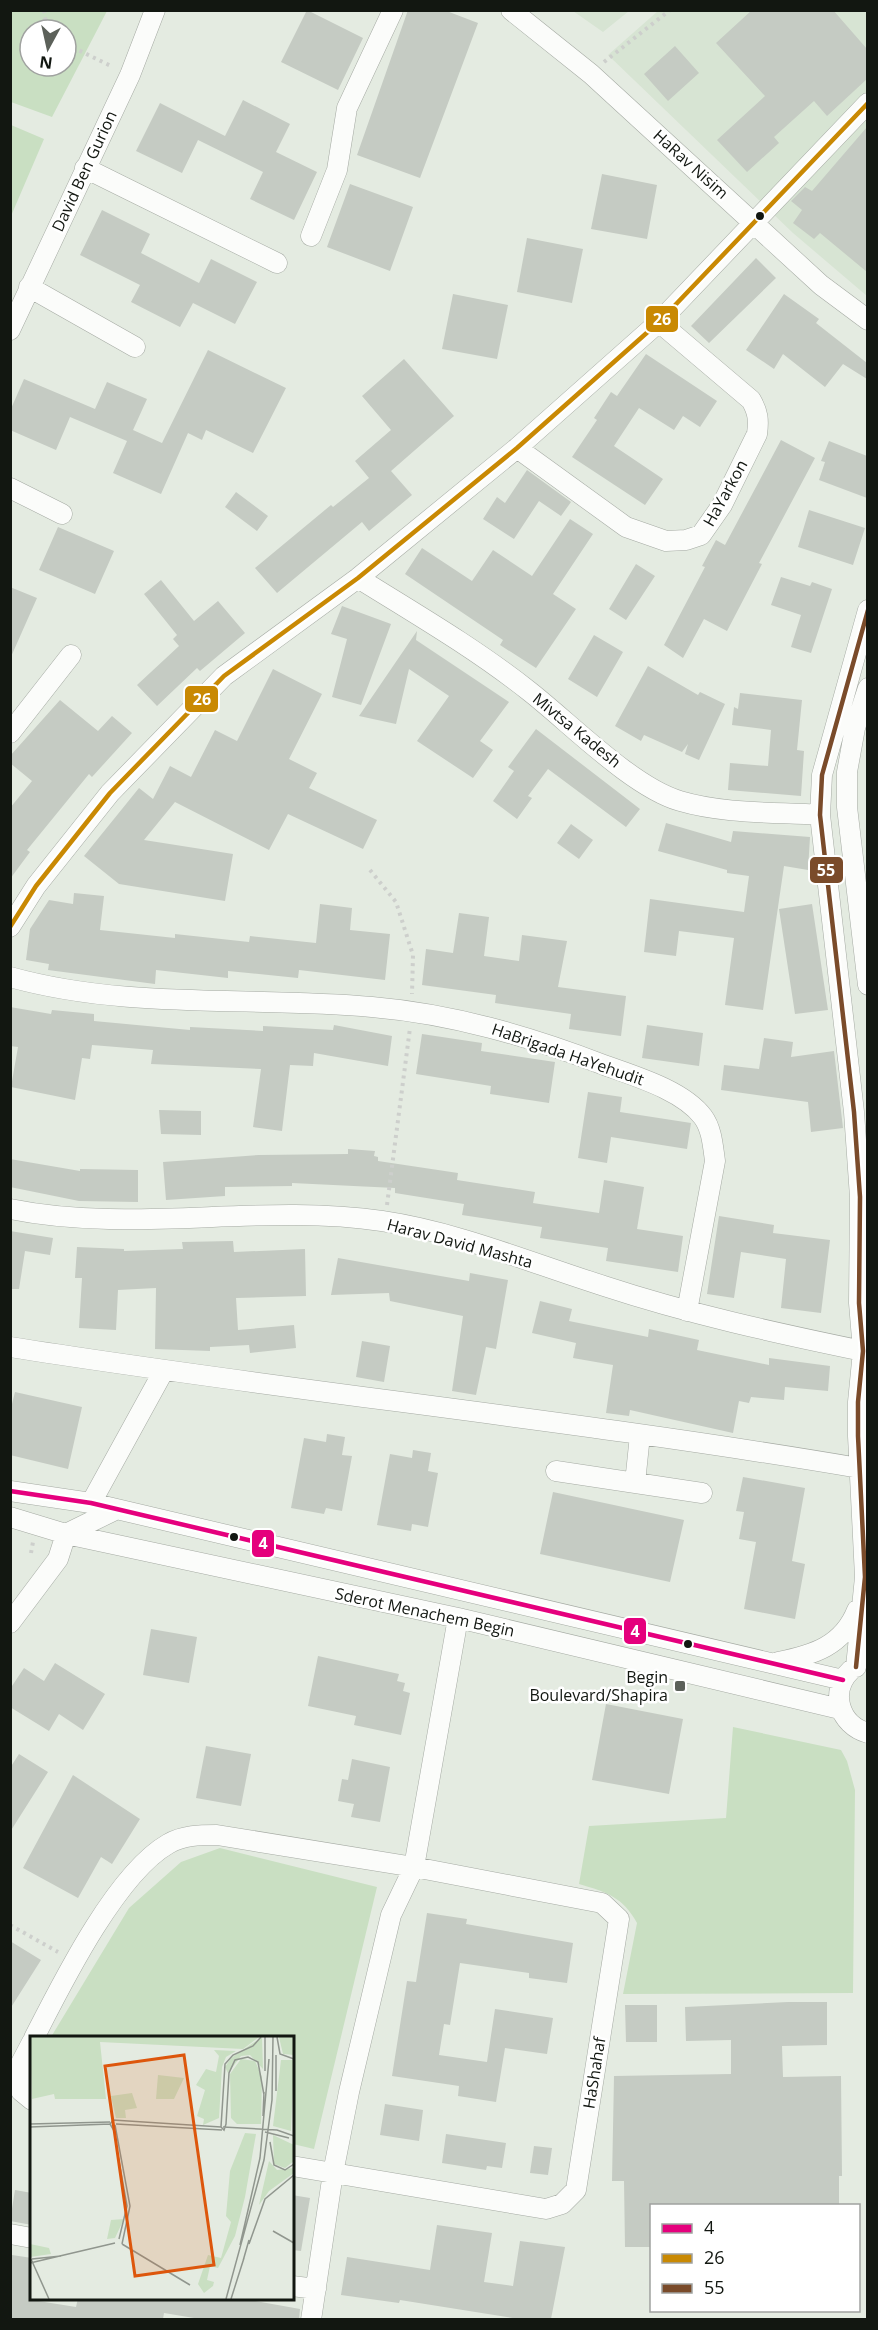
<svg xmlns="http://www.w3.org/2000/svg" width="878" height="2330" font-family="'Open Sans',sans-serif">
	<style>
		.built { fill: #d7e4d3 }
		.green { fill: #c9dfc2; fill-rule: evenodd }
		.building { fill: #c5cbc3 }
		.lines { fill: none; stroke-linecap: round; stroke-linejoin: round }
		.minor-casing { stroke: #a5aaa3; stroke-width: 21 }
		.path { stroke: #cdcfcc; stroke-width: 4; stroke-dasharray: 3 4.5; stroke-linecap: butt }
		.minor { stroke: #fbfcfa; stroke-width: 20 }
		.bus-1-casing { stroke: #fff; stroke-width: 9 }
		.bus-2-casing { stroke: #fff; stroke-width: 9 }
		.bus-3-casing { stroke: #fff; stroke-width: 9 }
		.bus-1 { stroke: #e5007d; stroke-width: 4.5 }
		.bus-2 { stroke: #c98903; stroke-width: 4.5 }
		.bus-3 { stroke: #7a4b2a; stroke-width: 4.5 }
		.bus-dot { fill: #121711; stroke: #fff; stroke-width: 2 }
		.poi-dot { fill: #5c615a; stroke: #fff; stroke-width: 2 }
		.labels { text-anchor: middle; dominant-baseline: central; stroke-width: 5; stroke-linejoin: round; paint-order: stroke }
		.street-label { font-size: 16px; fill: #121711; stroke: #fff }
		.poi-label { font-size: 16px; fill: #121711; stroke: #fff; text-anchor: end }
		.inset-road { fill: none; stroke: #90968e; stroke-width: 1.5 }
		.view { fill: #dd560c; fill-opacity: 0.15; stroke: #dd560c; stroke-width: 3 }
		.inset-edge { fill: none; stroke: #121711; stroke-width: 3 }
		.line-badge { stroke: #fff; stroke-width: 2 }
		.badge-label { font-size: 16px; text-anchor: middle; font-weight: bold; fill: #fff }
	</style>
	<rect width="100%" height="100%" fill="#e4ebe1"/>
	<path class="built" d="M573,11L629,10V11L603,32Z
		M658,11H867V296L793,233L608,55Z"/>
	<path class="green" d="M10,11H107L52,117L11,102ZM30,30H66V66H30Z
		M11,125L44,139L11,216Z
		M733,1727L841,1750L847,1761L855,1790L853,1993L623,1994L637,1923C623,1897 606,1892 579,1884L589,1826L726,1818Z
		M220,1848L377,1887L314,2149L293,2144L292,2038L51,2037L129,1908L181,1862Z"/>
	<path class="building" d="M307,10L363,38L338,90L281,62Z
		M408,10H444L478,23L420,178L357,155Z
		M752,10H833L867,49V79L827,116L814,101L774,137L779,143L747,172L717,140L765,96L716,43Z
		M675,46L699,73L668,101L644,74Z
		M243,100L290,124L276,152L317,172L294,220L250,199L263,172L198,140L182,173L136,151L160,103L225,136Z
		M867,127V272L820,233L814,239L793,223L802,210L791,201L805,187L812,191Z
		M602,174L657,185L647,239L591,229Z
		M350,184L413,207L390,271L327,247Z
		M102,210L150,234L141,253L199,283L211,259L257,282L235,324L193,303L180,327L131,302L140,285L80,255Z
		M527,238L583,249L572,303L517,292Z
		M756,258L776,278L709,343L691,326Z
		M453,294L508,305L497,359L442,349Z
		M784,294L819,319L816,323L867,363V379L843,364L825,387L783,354L774,369L746,350Z
		M208,350L286,388L253,453L206,430L202,440L188,433L161,494L113,473L127,441L70,417L56,450L10,430V411L24,379L95,409L107,382L147,399L133,430L162,443Z
		M646,354L717,401L700,427L683,416L674,430L639,408L614,446L663,479L645,505L572,457L597,420L594,418L611,392L617,396Z
		M404,359L454,416L391,471L412,495L369,531L362,522L277,593L255,568L331,505L333,507L369,478L355,461L391,430L362,396Z
		M781,440L815,458L759,563L762,564L727,631L704,619L683,658L664,645L705,567L702,566L716,540L725,545Z
		M829,441L867,456V498L819,480L825,462L821,461Z
		M527,470L571,502L561,516L539,501L514,539L483,519L497,497L505,503Z
		M236,492L268,516L257,531L225,507Z
		M809,510L865,528L853,565L798,547Z
		M570,519L593,534L553,594L576,609L536,668L500,645L503,640L405,574L422,548L472,581L493,550L532,576Z
		M58,527L114,551L95,594L39,570Z
		M636,564L655,576L626,620L609,609Z
		M781,577L810,586L812,582L832,589L811,653L791,647L801,615L771,605Z
		M161,580L194,621L218,601L245,633L200,671L197,668L157,706L137,685L179,646L173,639L177,635L144,594Z
		M10,587L37,598L10,659Z
		M342,606L391,624L361,705L332,697L347,639L331,634Z
		M417,631L416,640L509,702L480,741L493,750L473,778L417,741L449,696L409,669L396,724L359,716Z
		M594,635L623,652L597,697L568,679Z
		M648,666L698,695L700,692L725,704L699,760L685,754L688,744L682,752L644,735L641,741L615,726Z
		M273,669L322,694L289,759L317,773L309,788L377,820L363,849L288,814L269,850L175,802L144,840L233,854L225,901L119,884L84,856L139,788L153,799L170,766L191,777L215,730L237,741Z
		M740,693L802,700L797,750L804,751L801,796L728,790L730,763L768,766L771,730L732,725L734,707L738,709Z
		M60,700L98,731L112,716L132,733L92,777L89,774L27,850L30,852L10,879V808L32,781L10,763V756Z
		M536,729L640,809L626,827L548,769L528,796L532,798L517,819L493,801L514,771L508,767Z
		M666,823L731,842L733,831L810,837L808,870L784,866L763,1010L725,1005L734,938L679,931L676,956L644,952L650,899L744,912L749,876L727,873V870L658,851Z
		M571,824L593,840L579,859L557,843Z
		M74,893L104,896L100,930L175,938V934L249,942L250,936L316,943L320,904L352,908L350,930L390,934L385,980L299,970L298,978L228,971V978L156,970L155,984L48,970L49,964L26,960L30,929L49,900L73,904Z
		M812,904L828,1010L795,1014L779,909Z
		M459,913L489,917L484,956L519,961L522,935L567,941L558,987L626,996L621,1036L569,1029L571,1014L495,1003L496,995L422,985L426,949L453,953Z
		M10,1007L51,1014L52,1010L94,1014V1021L190,1030V1027L263,1031V1026L333,1030L334,1025L392,1036L388,1066L314,1053L313,1066L290,1065L282,1131L253,1127L261,1069L151,1064L153,1050L92,1045L90,1059L82,1058L75,1100L11,1087L18,1047L10,1046Z
		M647,1025L703,1033L699,1066L642,1058Z
		M422,1034L482,1043L481,1051L555,1062L549,1103L490,1094L491,1086L416,1074Z
		M764,1038L793,1042L791,1057L834,1051L843,1128L811,1132L808,1102L721,1090L724,1065L759,1069Z
		M588,1092L622,1097L620,1112L691,1123L687,1149L611,1137L607,1163L578,1158Z
		M159,1110L201,1111V1135L161,1134Z
		M348,1149L375,1151L374,1156L378,1157V1161L458,1173L457,1180L535,1192L533,1203L599,1213L604,1180L644,1187L637,1229L683,1236L678,1272L606,1261L608,1248L540,1238L542,1227L462,1215L464,1204L395,1193V1188L292,1183V1186L225,1187V1196L166,1200L163,1162L259,1155L348,1154Z
		M10,1159L80,1171V1169L138,1170V1202L79,1201L10,1187Z
		M719,1216L774,1225L773,1233L830,1240L821,1313L781,1308L786,1259L741,1252L734,1298L707,1294Z
		M10,1231L53,1238L50,1255L25,1251L19,1289H10Z
		M233,1241L234,1252L305,1249L306,1296L236,1298L238,1330L294,1325L296,1348L250,1353L249,1345L210,1347V1351L155,1349L156,1288L118,1290L116,1330L79,1328L82,1278H75L77,1247L124,1249V1251L183,1249L182,1242Z
		M338,1258L469,1281L470,1273L508,1280L496,1349L486,1347L476,1395L452,1391L463,1316L390,1301L389,1293L331,1295Z
		M540,1301L572,1309L569,1321L648,1337L649,1329L699,1340L697,1350L769,1365V1358L830,1366L828,1391L785,1387L784,1400L751,1397L749,1403L739,1401L733,1433L630,1410L629,1416L606,1413L613,1365L573,1358L576,1343L532,1333Z
		M362,1341L390,1346L384,1382L356,1377Z
		M15,1392L82,1407L68,1469L10,1455V1412Z
		M327,1434L345,1437L342,1455L352,1456L342,1511L326,1508L324,1514L291,1508L304,1438L326,1442Z
		M413,1450L431,1453L428,1471L438,1473L428,1527L412,1524L411,1531L377,1525L390,1454L412,1458Z
		M743,1477L805,1488L792,1561L805,1564L795,1619L744,1609L756,1542L739,1539L744,1512L736,1511Z
		M553,1492L684,1520L670,1582L540,1554Z
		M151,1629L197,1637L189,1683L143,1675Z
		M318,1656L399,1674L397,1681L405,1683L403,1691L410,1693L401,1735L354,1725L356,1716L308,1706Z
		M55,1663L105,1694L83,1730L59,1714L49,1731L10,1707V1689L24,1668L44,1681Z
		M606,1704L683,1719L669,1794L592,1780Z
		M206,1746L251,1754L241,1806L196,1798Z
		M19,1754L48,1772L10,1832V1768Z
		M352,1759L390,1767L380,1822L351,1817L354,1804L338,1801L342,1779L348,1780Z
		M73,1775L140,1819L112,1864L101,1857L78,1898L23,1868Z
		M427,1913L467,1919L466,1924L573,1943L567,1983L529,1978V1973L460,1963L450,2025L444,2024L439,2055L487,2062L495,2009L553,2018L547,2054L505,2048L496,2102L458,2096L459,2086L392,2076L407,1981L416,1982Z
		M10,1941L41,1960L10,2009Z
		M788,2002H827V2045L782,2046L783,2077L841,2076L842,2176H839V2205H651V2247H625L624,2181H612L614,2076L731,2074V2040L686,2041L685,2007Z
		M625,2005H657V2042H626Z
		M385,2104L423,2110L419,2141L380,2135Z
		M446,2134L506,2143L502,2168L487,2166L486,2170L442,2163Z
		M534,2146L552,2148L548,2175L530,2173Z
		M15,2190L32,2193V2225L10,2221Z
		M292,2195L310,2198L301,2251L292,2250Z
		M437,2225L492,2233L484,2282L513,2286L520,2241L565,2247L551,2319H519L400,2300L399,2303L341,2295L347,2257L430,2270Z
		M12,2255L32,2258V2300L76,2307L78,2298H239L300,2309L299,2319H200L164,2313L163,2319H10Z"/>
	<g class="lines">
		<g class="minor-casing">
			<path id="minor" d="M511,10L591,74L821,285L868,320
				M85,168L277,263
				M311,236L337,170L347,108L393,10
				M29,287L135,347
				M10,330L130,75L155,10
				M517,448L626,527L666,541L686,540L701,535L722,505L757,434C759,420 758,412 751,400L659,322
				M10,488L62,514
				M358,578C416,614 476,649 529,691C570,723 632,787 680,801C724,814 774,812 820,815
				M868,688L855,728L847,772V807L868,985
				M10,733L71,655
				M10,927L36,886L110,793L224,676L358,578L517,448L659,322L868,103
				M10,977C128,1010 252,996 372,1007C453,1014 528,1036 604,1065C634,1076 683,1090 703,1117C712,1129 713,1147 715,1161L687,1311
				M10,1209C133,1234 258,1203 382,1221C457,1232 531,1263 604,1286C689,1314 776,1333 863,1351
				M10,1347C293,1392 577,1420 859,1468
				M556,1471L702,1493
				M635,1483L640,1435
				M10,1491L91,1503L843,1680
				M91,1503L163,1372
				M10,1517L66,1534L458,1618L840,1709
				M10,1623L58,1559L66,1534L115,1510
				M778,1662C813,1655 843,1646 857,1610
				M856,1667L865,1577L858,1436V1402L863,1351L859,1303L860,1197L854,1112L820,815L822,775L868,610
				M851,1670C829,1691 839,1725 868,1733
				M34,2038C62,1983 116,1874 168,1844C183,1835 200,1835 217,1835L414,1867L602,1903L619,1919L576,2190L562,2204L546,2209L292,2166
				M32,2042L21,2063V2091L32,2100
				M10,2234L32,2238
				M292,2286L316,2289
				M311,2320L333,2173L349,2092L391,1915L414,1867L458,1618"/>
		</g>
		<path class="path" d="M44,10L47,30
			M66,44L113,67
			M604,62L670,10
			M370,870L396,902L413,955L412,994
			M387,1205L410,1028
			M31,1553L33,1542
			M10,1925L58,1952"/>
		<use href="#minor" class="minor"/>
		<g class="bus-1-casing">
			<path id="bus-1" d="M10,1491L91,1503L843,1680"/>
		</g>
		<g class="bus-2-casing">
			<path id="bus-2" d="M10,927L36,886L110,793L224,676L358,578L517,448L659,322L868,103"/>
		</g>
		<g class="bus-3-casing">
			<path id="bus-3" d="M856,1667L865,1577L858,1436V1402L863,1351L859,1303L860,1197L854,1112L820,815L822,775L868,610"/>
		</g>
		<use href="#bus-1" class="bus-1"/>
		<use href="#bus-2" class="bus-2"/>
		<use href="#bus-3" class="bus-3"/>
	</g>
	<g class="bus-dot">
		<circle cx="760" cy="216" r="5"/>
		<circle cx="234" cy="1537" r="5"/>
		<circle cx="688" cy="1644" r="5"/>
	</g>
	<rect class="poi-dot" x="674" y="1680" width="12" height="12" rx="3"/>
	<g class="labels">
		<g class="street-label">
			<text transform="translate(691 164) rotate(42)">HaRav Nisim</text>
			<text transform="translate(84 171) rotate(-65)">David Ben Gurion</text>
			<text transform="translate(725 493) rotate(-61)">HaYarkon</text>
			<text transform="translate(577 730) rotate(39)">Mivtsa Kadesh</text>
			<text transform="translate(568 1054) rotate(19)">HaBrigada HaYehudit</text>
			<text transform="translate(460 1243) rotate(15)">Harav David Mashta</text>
			<text transform="translate(425 1612) rotate(12)">Sderot Menachem Begin</text>
			<text transform="translate(594 2073) rotate(-81)">HaShahaf</text>
		</g>
		<g class="poi-label">
			<text x="668" y="1677">Begin<tspan x="668" dy="18">Boulevard/Shapira</tspan></text>
		</g>
	</g>
	<g transform="translate(30 2036)">
		<rect width="264" height="264" fill="#e4ebe1"/>
		<path d="M0,1H229L213,13L70,6L76,63H25L24,58L2,63ZM232,1L233,33L220,19L211,20L198,37L195,31L201,22ZM249,1H264V19L253,18ZM184,14L206,15L196,21L192,31L189,82L173,89L174,83L167,80L175,54L166,49L176,33L186,36L189,20ZM211,23L225,25L232,41L231,88H207L201,82L200,38ZM251,24H264L261,95L243,90ZM128,39L154,42L144,63H126ZM102,57L107,72L95,74L96,82H86L81,60ZM215,97L226,98L215,161L205,200L188,232L180,230L177,244L184,246L183,250L174,257L168,248L178,219L191,222L201,186L196,180L200,135ZM243,99L264,109V125L255,132L244,128ZM239,125L247,134L264,132V137L239,155L229,169ZM94,183L85,202L77,203L81,184ZM0,208L19,212L21,218L0,221Z" fill="#c9dfc2"/>
		<path class="inset-road" d="M231,1L223,10L203,19L195,28L191,91L194,94L196,88L199,37L205,24L218,21L228,26L234,59M235,1V35M247,1L250,18L264,23M246,55V19M233,80L234,56M0,88L80,86M86,88L192,94M85,89L100,170L92,208M0,91L80,88M193,91L247,94L264,100M235,96L259,102M86,98L80,88L83,84L191,91M240,106L244,129L255,134L264,128M88,120L97,170L89,203M243,195L264,207M92,208L160,249M219,208L235,163L264,139M210,209L230,122L239,23M1,223L19,263M2,223L31,220M213,225L219,204M0,227L85,207M196,263L234,124L242,64L243,1M201,263L214,222"/>
		<path class="view" d="M154,19L184,229L105,240L75,30Z"/>
		<rect width="264" height="264" class="inset-edge"/>
	</g>
	<g class="line-badge">
		<rect x="645" y="305" width="34" height="28" rx="6" fill="#c98903"/>
		<rect x="184" y="685" width="35" height="28" rx="6" fill="#c98903"/>
		<rect x="809" y="856" width="35" height="28" rx="6" fill="#7a4b2a"/>
		<rect x="251" y="1529" width="24" height="29" rx="6" fill="#e5007d"/>
		<rect x="623" y="1617" width="24" height="28" rx="6" fill="#e5007d"/>
	</g>
	<g class="badge-label">
		<text x="662" y="325">26</text>
		<text x="202" y="705">26</text>
		<text x="826" y="876">55</text>
		<text x="263" y="1549">4</text>
		<text x="635" y="1637">4</text>
	</g>
	<rect width="878" height="2330" fill="none" stroke="#121711" stroke-width="24"/>
	<rect x="650" y="2204" width="210" height="108" fill="#ffffff" stroke="#a0a2a0" stroke-width="1.5"/>
	<rect x="662" y="2224" width="30" height="9" fill="#e5007d" stroke="#a0a2a0" stroke-width="1.5"/>
	<text x="704" y="2234" font-size="18" fill="#121711">4</text>
	<rect x="662" y="2254" width="30" height="9" fill="#c98903" stroke="#a0a2a0" stroke-width="1.5"/>
	<text x="704" y="2264" font-size="18" fill="#121711">26</text>
	<rect x="662" y="2284" width="30" height="9" fill="#7a4b2a" stroke="#a0a2a0" stroke-width="1.5"/>
	<text x="704" y="2294" font-size="18" fill="#121711">55</text>
	<g transform="translate(48 48) rotate(188)"><circle r="28" fill="#ffffff" stroke="#a0a2a0" stroke-width="1.5"/>
	<path d="M0-4.5L10 22L0 15L-10 22Z" fill="#5c615a"/>
	<text y="-9" font-size="16" font-weight="bold" text-anchor="middle" fill="#121711">N</text>
	</g>
</svg>
